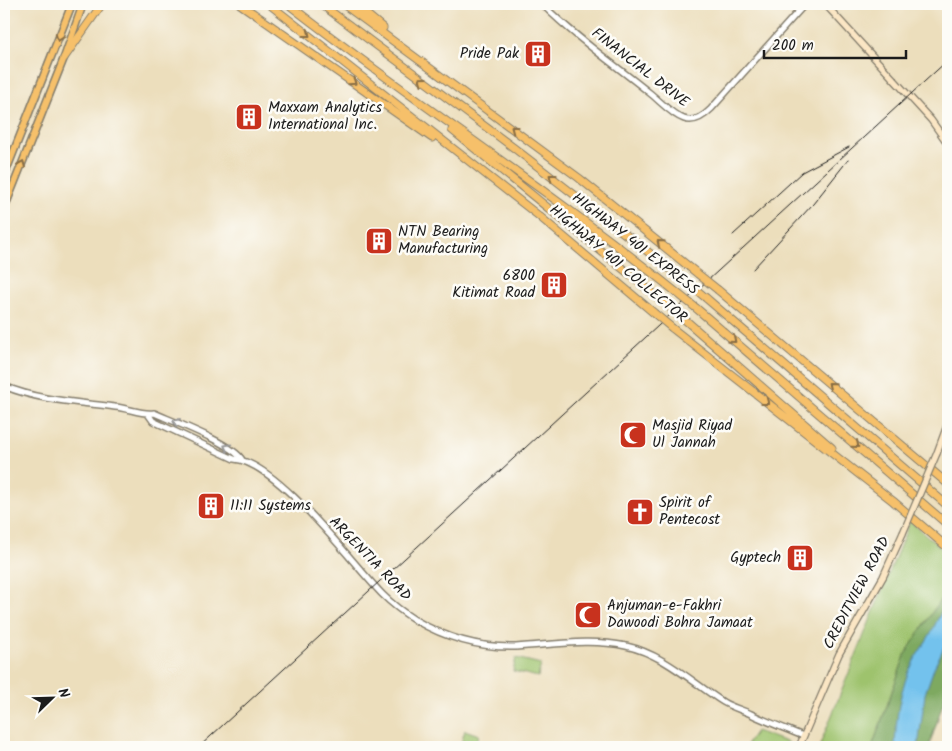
<svg xmlns="http://www.w3.org/2000/svg" width="952" height="751" font-family="Kalam,sans-serif">
	<style>
		.green { fill: #9ec36d; stroke: #5d7044 }
		.forest { fill: #7ea960; stroke: #4d623e }
		.water { fill: #73c2ed; stroke: #486f84 }
		.lines { fill: none; stroke-linecap: round; stroke-linejoin: round }
		.tertiary-casing { stroke: #847d6c; stroke-width: 8 }
		.secondary-casing { stroke: #847d6c; stroke-width: 8 }
		.primary-casing { stroke: #847d6c; stroke-width: 9 }
		.motorway-casing { stroke: #847d6c; stroke-width: 9 }
		.tertiary { stroke: #fff; stroke-width: 5 }
		.secondary { stroke: #fbe6c4; stroke-width: 5.5 }
		.primary { stroke: #f6c06b; stroke-width: 6 }
		.motorway { stroke: #f6c06b; stroke-width: 7 }
		.rail { stroke: #1c1c1c; stroke-width: 1 }
		.secondary-bridge-casing { stroke: #847d6c; stroke-width: 8; stroke-linecap: butt }
		.motorway-bridge-casing { stroke: #847d6c; stroke-width: 9; stroke-linecap: butt }
		.secondary-bridge { stroke: #fbe6c4; stroke-width: 5.5 }
		.motorway-bridge { stroke: #f6c06b; stroke-width: 7 }
		.oneway { stroke: #896e44 }
		.oneway2 { stroke: #999 }
		.labels { text-anchor: middle; dominant-baseline: central; stroke-width: 5; stroke-linejoin: round; paint-order: stroke }
		.poi-label { font-size: 15px; fill: #1c1c1c; stroke: #fdfcf7; text-anchor: start }
		.street-label { font-size: 15px; fill: #1c1c1c; stroke: #fdfcf7 }
	</style>
	<rect width="100%" height="100%" fill="#fdfcf7"/>
	<filter id="ink" filterUnits="userSpaceOnUse"><feTurbulence type="fractalNoise" baseFrequency=".02" numOctaves="2"/><feDisplacementMap in="SourceGraphic" scale="10" xChannelSelector="R" yChannelSelector="G"/><feConvolveMatrix kernelMatrix="1 2 1 2 8 2 1 2 1" color-interpolation-filters="sRGB"/></filter>
	<filter id="wash" filterUnits="userSpaceOnUse"><feTurbulence type="fractalNoise" baseFrequency=".0096" numOctaves="4" result="noise"/><feDisplacementMap in="SourceGraphic" scale="20" xChannelSelector="R" yChannelSelector="G"/><feGaussianBlur stdDeviation="1.12" result="paint"/><feColorMatrix in="noise" values="0 0 0 0 0 0 0 0 0 0 0 0 0 0 0 0 0 1.4 0 .05"/><feComposite in="paint" operator="in"/></filter>
	<g filter="url(#wash)">
		<rect width="100%" height="100%" fill="#ecdebc"/>
		<path class="green" d="M910,521L948,554V588L906,653L872,747H819Z
			M516,658L541,664L538,677L513,671Z
			M465,730L479,735L475,747H460Z
			M756,731L789,743L787,747H745Z"/>
		<path class="forest" d="M948,588V687L929,747H872L906,653Z"/>
		<path class="water" d="M948,601V639L934,668L925,694L918,747H895C896,720 899,690 912,665C917,653 926,643 932,631C937,621 941,611 948,601Z"/>
	</g>
	<g filter="url(#ink)">
		<g class="lines">
			<g class="tertiary-casing">
				<path id="tertiary" d="M542,4C575,37 614,64 651,94C661,102 672,115 684,119C695,123 704,116 711,109L805,4
					M4,386C40,401 77,402 115,407C128,408 142,415 154,413C172,421 234,444 242,460
					M148,414L153,421L234,459C277,462 352,563 383,595C392,604 404,613 415,620C446,638 481,648 516,647C553,645 589,638 626,646C663,654 692,682 723,702C731,707 742,710 751,714C768,722 786,729 803,736"/>
			</g>
			<g class="secondary-casing">
				<path id="secondary" d="M825,4L931,120L948,144
					M937,453L948,423
					M799,747L839,654L883,577L903,533"/>
			</g>
			<g class="primary-casing">
				<path id="primary" d="M4,176L72,4
					M4,209L64,58L83,4"/>
			</g>
			<g class="motorway-casing">
				<path id="motorway" d="M240,4L432,138
					M269,4L539,216L654,313
					M288,4C415,103 551,191 676,292
					M321,4L514,148L687,282
					M343,4L579,178L698,274
					M354,4L383,28
					M64,58L102,4
					M452,130L665,303
					M718,290L948,484
					M706,298L948,506
					M696,308L948,525
					M683,318L832,448
					M672,328L893,501L948,548"/>
			</g>
			<use href="#tertiary" class="tertiary"/>
			<use href="#secondary" class="secondary"/>
			<use href="#primary" class="primary"/>
			<use href="#motorway" class="motorway"/>
			<path class="rail" d="M733,235L802,172L849,147
				M753,269L813,204L848,160
				M199,747L948,60"/>
			<g class="secondary-bridge-casing">
				<path id="secondary-bridge" d="M903,533L937,453"/>
			</g>
			<g class="motorway-bridge-casing">
				<path id="motorway-bridge" d="M698,274L718,290
					M687,282L706,298
					M676,292L696,308
					M665,303L683,318
					M654,313L672,328"/>
			</g>
			<use href="#secondary-bridge" class="secondary-bridge"/>
			<use href="#motorway-bridge" class="motorway-bridge"/>
		</g>
		<defs><path id="oneway-chevron" d="M-2-3.5L2.5 0L-2 3.5" fill="none" stroke-width="1.6" stroke-linecap="round" stroke-linejoin="round" transform="scale(1.25)"/></defs>
		<g class="oneway">
			<use href="#oneway-chevron" transform="translate(307 34) rotate(38)"/>
			<use href="#oneway-chevron" transform="translate(59 38) rotate(111)"/>
			<use href="#oneway-chevron" transform="translate(422 80) rotate(-144)"/>
			<use href="#oneway-chevron" transform="translate(353 82) rotate(35)"/>
			<use href="#oneway-chevron" transform="translate(514 129) rotate(-143)"/>
			<use href="#oneway-chevron" transform="translate(22 164) rotate(-68)"/>
			<use href="#oneway-chevron" transform="translate(552 177) rotate(-142)"/>
			<use href="#oneway-chevron" transform="translate(660 243) rotate(-141)"/>
			<use href="#oneway-chevron" transform="translate(733 340) rotate(40)"/>
			<use href="#oneway-chevron" transform="translate(831 385) rotate(-140)"/>
			<use href="#oneway-chevron" transform="translate(766 402) rotate(38)"/>
			<use href="#oneway-chevron" transform="translate(856 445) rotate(41)"/>
		</g>
		<g class="oneway2">
			<use href="#oneway-chevron" transform="translate(176 422) rotate(-157)"/>
			<use href="#oneway-chevron" transform="translate(227 447) rotate(-151)"/>
		</g>
	</g>
	<defs>
		<g id="building-square" transform="scale(1.4375)"><rect x="-9" y="-9" width="18" height="18" rx="4" fill="#c8321e" stroke="#fdfcf7"/><path d="M-4-6H4V6H1V3H-1V6H-4ZM-2.5-4.3h1.7v1.8h-1.7ZM.8-4.3h1.7v1.8H.8ZM-2.5-1h1.7V.8h-1.7ZM.8-1h1.7V.8H.8Z" fill="#fff"/></g>
		<g id="mosque-square" transform="scale(1.4375)"><rect x="-9" y="-9" width="18" height="18" rx="4" fill="#c8321e" stroke="#fdfcf7"/><path d="M3.5-4.9A6 6 0 1 0 3.5 4.9A5 5 0 1 1 3.5-4.9Z" fill="#fff"/></g>
		<g id="church-square" transform="scale(1.4375)"><rect x="-9" y="-9" width="18" height="18" rx="4" fill="#c8321e" stroke="#fdfcf7"/><path d="M-1.2-6h2.4v3.5h3.3v2.4h-3.3V6h-2.4V-.1h-3.3v-2.4h3.3Z" fill="#fff"/></g>
	</defs>
	<g fill-rule="evenodd">
		<use href="#building-square" x="538" y="54"/>
		<use href="#building-square" x="249" y="117"/>
		<use href="#building-square" x="379" y="241"/>
		<use href="#building-square" x="554" y="285"/>
		<use href="#mosque-square" x="633" y="435"/>
		<use href="#building-square" x="211" y="506"/>
		<use href="#church-square" x="640" y="512"/>
		<use href="#building-square" x="800" y="558"/>
		<use href="#mosque-square" x="588" y="615"/>
	</g>
	<g class="labels">
		<g class="poi-label">
			<text x="519" y="54" text-anchor="end">Pride Pak</text>
			<text x="268" y="108">Maxxam Analytics<tspan x="268" dy="17">International Inc.</tspan></text>
			<text x="398" y="232">NTN Bearing<tspan x="398" dy="17">Manufacturing</tspan></text>
			<text x="535" y="276" text-anchor="end">6800<tspan x="535" dy="17">Kitimat Road</tspan></text>
			<text x="652" y="426">Masjid Riyad<tspan x="652" dy="17">Ul Jannah</tspan></text>
			<text x="659" y="503">Spirit of<tspan x="659" dy="17">Pentecost</tspan></text>
			<text x="230" y="506">11:11 Systems</text>
			<text x="781" y="558" text-anchor="end">Gyptech</text>
			<text x="607" y="606">Anjuman-e-Fakhri<tspan x="607" dy="17">Dawoodi Bohra Jamaat</tspan></text>
		</g>
		<g class="street-label">
			<text transform="translate(640 68) rotate(38)">FINANCIAL DRIVE</text>
			<text transform="translate(635 244) rotate(38)">HIGHWAY 401 EXPRESS</text>
			<text transform="translate(618 264) rotate(40)">HIGHWAY 401 COLLECTOR</text>
			<text transform="translate(370 559) rotate(46)">ARGENTIA ROAD</text>
			<text transform="translate(857 593) rotate(-62)">CREDITVIEW ROAD</text>
		</g>
	</g>
	<rect width="952" height="751" fill="none" stroke="#fdfcf7" stroke-width="20"/>
	<g transform="translate(52 698) rotate(67)" stroke="#fdfcf7" stroke-width="4" paint-order="stroke">
	<path d="M0-4L9 19L0 12L-9 19Z" fill="#1c1c1c"/>
	<text y="-8" font-size="14" font-weight="bold" text-anchor="middle" fill="#1c1c1c">N</text>
	</g>
	<path d="M764 50v8h142v-8" fill="none" stroke="#1c1c1c" stroke-width="2.5"/>
	<text x="772" y="50" font-size="15" fill="#1c1c1c" stroke="#fdfcf7" stroke-width="4" paint-order="stroke">200 m</text>
</svg>
